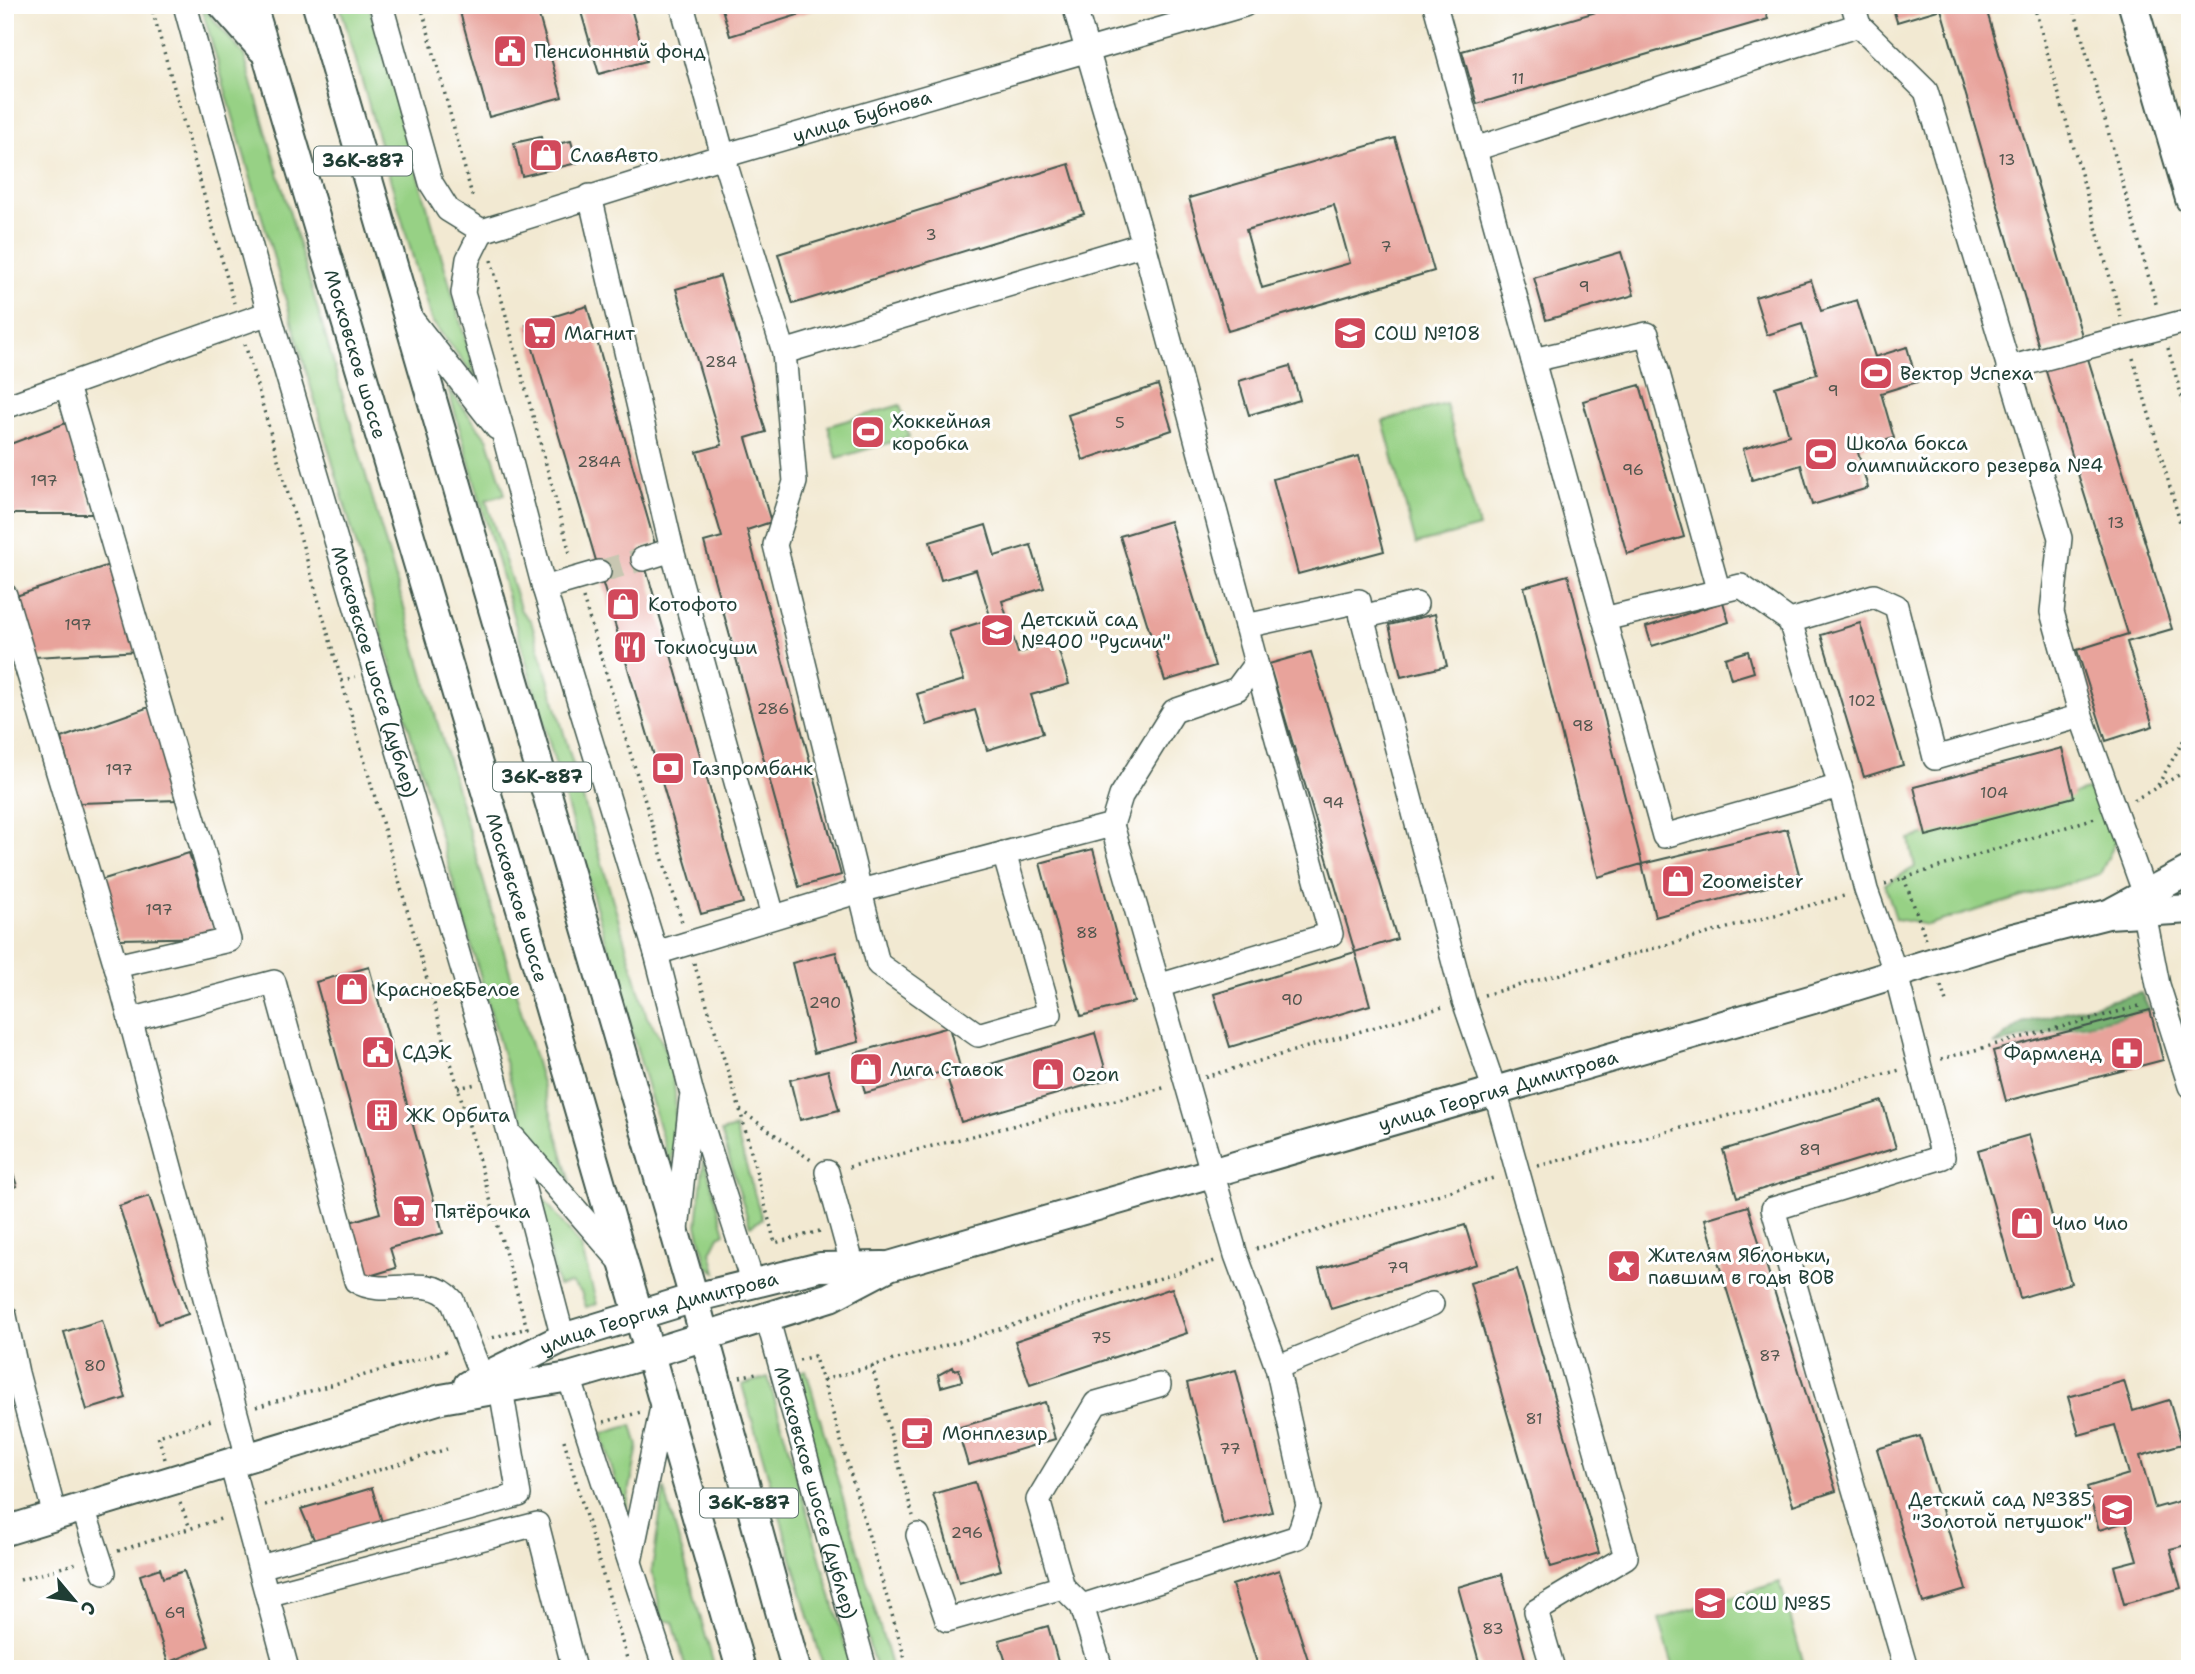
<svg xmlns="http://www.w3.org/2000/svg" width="2195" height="1674" font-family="'Shantell Sans',sans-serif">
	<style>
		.green { fill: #97d185; stroke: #5b875c; stroke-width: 2 }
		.forest { fill: #79b372; stroke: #4c7853; stroke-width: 2 }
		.building { fill: #e8a39b; fill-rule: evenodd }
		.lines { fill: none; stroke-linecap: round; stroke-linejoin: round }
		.minor-tunnel { stroke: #c8c7b2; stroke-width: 23; stroke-dasharray: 23 11; stroke-linecap: butt }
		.minor-casing { stroke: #3f574c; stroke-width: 26 }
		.major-casing { stroke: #3f574c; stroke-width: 32 }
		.path { stroke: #3f574c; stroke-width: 3.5; stroke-dasharray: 2 5; stroke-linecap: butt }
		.minor { stroke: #fff; stroke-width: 23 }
		.major { stroke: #fff; stroke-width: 28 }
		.labels { text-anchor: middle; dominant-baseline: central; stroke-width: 6; stroke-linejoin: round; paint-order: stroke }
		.number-label { font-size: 16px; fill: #51564e }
		.shield { fill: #fff; stroke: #627771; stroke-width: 2 }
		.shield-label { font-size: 18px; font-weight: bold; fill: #1f3d34 }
		.poi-label { font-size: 19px; fill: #1f3d34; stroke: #fff; text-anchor: start }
		.street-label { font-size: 19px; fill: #1f3d34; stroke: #fff }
	</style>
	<rect width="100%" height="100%" fill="#fff"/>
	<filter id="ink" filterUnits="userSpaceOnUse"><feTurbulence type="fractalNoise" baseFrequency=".0143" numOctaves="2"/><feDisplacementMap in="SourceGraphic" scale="14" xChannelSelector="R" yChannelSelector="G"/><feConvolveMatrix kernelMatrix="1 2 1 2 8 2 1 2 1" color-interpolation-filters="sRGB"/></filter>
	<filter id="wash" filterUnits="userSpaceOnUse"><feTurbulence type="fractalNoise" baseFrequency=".00686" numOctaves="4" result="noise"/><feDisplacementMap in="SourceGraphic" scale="28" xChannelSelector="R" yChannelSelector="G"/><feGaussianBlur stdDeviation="1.57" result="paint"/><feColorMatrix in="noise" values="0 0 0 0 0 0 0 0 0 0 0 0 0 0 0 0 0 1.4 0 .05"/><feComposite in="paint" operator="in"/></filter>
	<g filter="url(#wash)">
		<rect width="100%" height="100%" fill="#f2e9d2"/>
		<path class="green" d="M201,5L244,55L571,1183L522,1121Z
			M340,5H369L477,379L431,320Z
			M448,388L488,440L505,494L486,500L521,611L531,621L647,1017C684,1068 676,1110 671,1169Z
			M1446,404L1479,527L1416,544L1383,421Z
			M900,405L909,437L837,458L828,426Z
			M2105,785L2116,841L2100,874L1927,925L1896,919L1885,884L1915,867L1909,839Z
			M735,1128L762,1219L750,1226L721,1132Z
			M704,1158L725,1233L719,1236L711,1252L716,1272L707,1266L697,1225Z
			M531,1182L581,1247L597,1304L586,1307L581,1292L571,1283L558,1286Z
			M806,1370L892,1669H876L791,1375Z
			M768,1377L852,1669H824L742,1385Z
			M632,1425L638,1446L625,1515L602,1434Z
			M664,1488L715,1669H686L673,1622L662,1620L652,1570Z
			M1780,1582L1804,1664L1788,1669H1674L1659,1619Z"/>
		<path class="forest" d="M2141,993L2150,1010L1994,1045L2022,1023Z"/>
		<g id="blocks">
			<path class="building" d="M458,5H536L562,97L489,117Z
				M579,5H630L646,61L599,74Z
				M721,5H827V6L730,36Z
				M1620,5H1764L1768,19L1477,104L1462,51Z
				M1892,5H1985L2083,339L2040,351L1941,9L1897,22Z
				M541,137L543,147L571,141L577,163L522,176L514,143Z
				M1395,138L1434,271L1228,331L1189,198ZM1334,205L1350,263L1262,288L1246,230Z
				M1069,164L1084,214L793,304L778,254Z
				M1621,252L1634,295L1546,320L1534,278Z
				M720,276L766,432L746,438L771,522L747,530L841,875L799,887L704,542L722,537L697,452L722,445L676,289Z
				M1811,280L1821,311L1857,300L1875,357L1907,347L1917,382L1881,393L1894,438L1857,449L1868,488L1812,505L1801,465L1752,480L1743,449L1789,435L1775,387L1817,374L1802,324L1767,335L1755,297Z
				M587,306L655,544L640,548L743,903L701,914L526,325Z
				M2085,349L2172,629L2127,642L2153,726L2106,741L2077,650L2128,634L2043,362Z
				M1290,366L1300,400L1249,415L1239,381Z
				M1158,385L1172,430L1083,460L1068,415Z
				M1640,385L1684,537L1627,554L1583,401Z
				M66,423L94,514H5V446Z
				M1359,456L1384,551L1298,574L1273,479Z
				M1170,521L1215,666L1165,681L1120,536Z
				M986,525L995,556L1031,545L1044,588L1002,601L1018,653L1056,642L1069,684L1031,695L1043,733L987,750L975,710L927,725L917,694L964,680L949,632L991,619L976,570L941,580L930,542Z
				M112,564L140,651L35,657L16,596Z
				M1568,575L1642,864L1598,877L1524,587Z
				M1723,602L1729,622L1652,646L1646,627Z
				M1435,614L1447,666L1401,677L1389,625Z
				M1860,623L1903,765L1864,777L1821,635Z
				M1748,651L1754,672L1731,679L1725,658Z
				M1311,652L1397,939L1355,952L1269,664Z
				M152,706L178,800L79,803L61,738Z
				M2062,748L2074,797L1926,836L1914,787Z
				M1787,829L1800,878L1655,917L1642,864Z
				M1093,849L1134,1002L1081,1016L1040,863Z
				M189,853L216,937L120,939L101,880Z
				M836,952L859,1042L814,1053L792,963Z
				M1355,952L1370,1005L1230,1047L1214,994Z
				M369,967L443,1233L390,1248L396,1268L366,1277L350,1222L380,1213L316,982Z
				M2150,1010L2163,1060L2006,1101L1993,1051Z
				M949,1027L960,1067L865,1093L855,1053Z
				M1095,1033L1108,1079L961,1122L947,1077Z
				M828,1070L839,1110L800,1120L790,1080Z
				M1882,1101L1896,1148L1737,1197L1723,1150Z
				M2029,1135L2071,1283L2020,1298L1978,1150Z
				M5,1149L17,1186L5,1189Z
				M149,1196L188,1314L158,1324L119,1206Z
				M1748,1206L1836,1491L1793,1505L1705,1219Z
				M1465,1225L1477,1264L1331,1309L1319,1269Z
				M1517,1269L1599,1553L1551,1567L1470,1283Z
				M1172,1288L1187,1333L1030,1385L1015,1341Z
				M102,1320L126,1398L87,1410L64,1332Z
				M953,1367L954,1370L959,1369L962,1381L941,1387L938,1375Z
				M1236,1370L1272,1512L1223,1525L1187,1383Z
				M2124,1381L2133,1411L2169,1400L2182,1444L2140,1456L2155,1508L2190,1498V1544L2170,1549L2181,1588L2124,1604L2114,1566L2137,1560L2126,1522L2099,1530L2087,1487L2129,1474L2115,1425L2079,1435L2068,1397Z
				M1045,1402L1055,1439L968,1465L957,1428Z
				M926,1423L931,1440L913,1445L911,1440L905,1442L903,1434L909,1433L908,1428Z
				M1920,1436L1966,1590L1923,1603L1877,1449Z
				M975,1482L1001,1570L959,1583L933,1494Z
				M372,1488L382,1522L316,1544L301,1509Z
				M160,1568L163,1578L184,1571L209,1646L168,1663L140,1575Z
				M1279,1570L1311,1669H1259L1232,1585Z
				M1502,1574L1528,1669H1481L1458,1587Z
				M1048,1626L1060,1669H1008L999,1640Z"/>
		</g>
	</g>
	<g filter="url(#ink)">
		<use href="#blocks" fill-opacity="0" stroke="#3f574c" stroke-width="2"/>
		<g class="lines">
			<path class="minor-tunnel" d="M599,572L643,559"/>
			<g class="minor-casing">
				<g id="minor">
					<path id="s1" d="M185,5L269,313L495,1079L563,1338"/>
					<path d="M381,5L431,183L448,210L482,231"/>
					<path d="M682,5L723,156L784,352L795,482L775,545L878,964L978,1035L1050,1014L1004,853"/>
					<path d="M1435,5L1664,836L1840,786"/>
					<path d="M1853,5L1859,25L1926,91L2060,538L2052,612L2081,716L2145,894"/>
					<path d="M1475,149L1859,25"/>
					<path d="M590,196L672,550L773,916"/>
					<path d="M482,231L468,259L463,293L505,439L544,588L656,953L692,1094L753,1284"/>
					<path id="s2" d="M482,231L723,156L1244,5"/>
					<path d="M410,317L497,428"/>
					<path d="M784,352L1144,244"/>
					<path d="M1533,360L1647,334L1718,589"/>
					<path d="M2008,368L2190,320"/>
					<path d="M5,407L269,313"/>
					<path d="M643,559L672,550"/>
					<path d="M544,588L599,572"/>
					<path d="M5,595L116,966L229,940L67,386"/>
					<path d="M1362,617L1464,1001L1495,1091L1626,1557L1536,1611L1553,1669"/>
					<path d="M1604,619L1741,586L1790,621L1874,596L1896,606L1935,758L2081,716"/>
					<path d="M1790,621L1840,786L1866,890L1896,974L1943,1157L1773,1209L1906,1669"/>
					<path d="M1246,626L1359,601L1362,617L1416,604"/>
					<path d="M2144,913L2158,985L2190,1086"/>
					<path d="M656,953L860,891L1112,825L1121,796L1174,711L1237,689L1256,663L1144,244L1074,5"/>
					<path d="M116,966L248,1458"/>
					<path d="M1158,986L1331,934L1256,663"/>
					<path d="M130,1020L274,982L356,1281C385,1300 428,1271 452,1300L482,1378"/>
					<path d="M514,1138L621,1262"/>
					<path d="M827,1172L853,1267"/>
					<path d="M677,1230L691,1100"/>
					<path d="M5,1316L17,1373L55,1516"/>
					<path id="s3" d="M767,1317L865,1669"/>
					<path d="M1277,1367L1432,1304"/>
					<path d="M569,1377L665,1669"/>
					<path d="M231,1463L287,1669"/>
					<path d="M83,1508L104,1572"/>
					<path d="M918,1535L947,1620L1063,1587"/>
					<path d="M631,1557L662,1407"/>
					<path d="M260,1567L519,1495L501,1389"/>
					<path d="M267,1595L537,1524L574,1669"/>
					<path d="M1082,1606L1298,1537L1308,1506L1277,1367L1236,1255L1112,825"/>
					<path d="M1101,1669L1082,1606L1063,1587L1038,1500L1096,1403L1159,1385"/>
				</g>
			</g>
			<g class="major-casing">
				<g id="major">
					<path d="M223,5L261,48"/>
					<path id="s4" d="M252,5L526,926L741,1669"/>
					<path d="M317,5L694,1298L796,1669"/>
					<path d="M2133,5L2190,199"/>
					<path d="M2114,911L2190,870"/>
					<path id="s5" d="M468,1385L563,1338L694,1298L820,1267L883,1266"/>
					<path id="s6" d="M5,1531L441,1399L569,1377L648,1354L830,1297L889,1266L1817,998L2005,940L2108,914L2190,909"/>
				</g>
			</g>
			<path class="path" d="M151,5L234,303
				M421,5L473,199
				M2034,5L2121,317
				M2073,5L2157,307
				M491,260L571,557
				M245,344L527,1328L488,1339
				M2168,348L2190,426
				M2133,358L2190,557
				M583,598L682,922
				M341,681L355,677
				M2158,785L2190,729
				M2134,800L2190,769
				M1904,878L1926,939
				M1885,884L2095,818
				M694,963L740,1110L775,1243L820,1231
				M1941,986L1946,1002
				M1484,995L1844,896
				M1941,1059L2143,1005
				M1205,1077L1443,1007
				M458,1088L476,1084
				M740,1110L811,1160
				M1538,1166L1900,1070
				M849,1167L1167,1087
				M1256,1249L1497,1177
				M799,1360L814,1356L823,1380L961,1341L1215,1261
				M872,1366L913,1516
				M740,1377L760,1372
				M823,1380L908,1669
				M256,1407L450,1350
				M604,1422L641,1412
				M564,1440L630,1669
				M165,1459L158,1436L215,1419
				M180,1503L190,1528
				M265,1505L447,1449
				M118,1551L224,1518
				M20,1580L80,1562"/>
			<use href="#minor" class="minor"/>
			<use href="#major" class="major"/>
		</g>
	</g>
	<defs>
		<g id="civic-square" transform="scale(1.75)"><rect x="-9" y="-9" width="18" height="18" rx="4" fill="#d1495b" stroke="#fff"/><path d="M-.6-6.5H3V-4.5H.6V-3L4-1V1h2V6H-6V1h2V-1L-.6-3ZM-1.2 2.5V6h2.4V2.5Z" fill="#fff"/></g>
		<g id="shop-square" transform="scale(1.75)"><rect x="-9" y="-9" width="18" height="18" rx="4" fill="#d1495b" stroke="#fff"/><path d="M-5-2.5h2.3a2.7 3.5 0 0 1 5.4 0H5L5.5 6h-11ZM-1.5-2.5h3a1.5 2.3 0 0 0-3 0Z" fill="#fff"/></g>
		<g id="supermarket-square" transform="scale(1.75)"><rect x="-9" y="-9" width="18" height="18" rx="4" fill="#d1495b" stroke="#fff"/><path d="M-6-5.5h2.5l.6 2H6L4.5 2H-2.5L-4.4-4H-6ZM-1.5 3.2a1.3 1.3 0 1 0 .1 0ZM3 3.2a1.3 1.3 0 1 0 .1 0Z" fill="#fff"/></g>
		<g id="school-square" transform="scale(1.75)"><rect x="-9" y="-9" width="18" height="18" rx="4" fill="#d1495b" stroke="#fff"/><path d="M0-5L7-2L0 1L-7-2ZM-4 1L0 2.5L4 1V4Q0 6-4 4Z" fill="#fff"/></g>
		<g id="stadium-square" transform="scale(1.75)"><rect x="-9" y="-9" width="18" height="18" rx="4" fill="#d1495b" stroke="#fff"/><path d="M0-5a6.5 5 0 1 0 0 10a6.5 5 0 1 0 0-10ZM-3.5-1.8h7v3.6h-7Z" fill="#fff"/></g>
		<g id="restaurant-square" transform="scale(1.75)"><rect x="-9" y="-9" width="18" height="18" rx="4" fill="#d1495b" stroke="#fff"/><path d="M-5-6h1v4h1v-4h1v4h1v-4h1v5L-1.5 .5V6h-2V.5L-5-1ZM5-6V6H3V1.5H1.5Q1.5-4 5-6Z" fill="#fff"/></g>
		<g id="bank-square" transform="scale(1.75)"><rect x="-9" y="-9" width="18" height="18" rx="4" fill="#d1495b" stroke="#fff"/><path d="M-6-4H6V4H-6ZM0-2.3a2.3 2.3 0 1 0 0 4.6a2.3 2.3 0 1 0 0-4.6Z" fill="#fff"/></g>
		<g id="pharmacy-square" transform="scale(1.75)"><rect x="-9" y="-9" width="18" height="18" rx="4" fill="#d1495b" stroke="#fff"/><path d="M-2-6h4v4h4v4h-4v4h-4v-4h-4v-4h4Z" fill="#fff"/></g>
		<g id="building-square" transform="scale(1.75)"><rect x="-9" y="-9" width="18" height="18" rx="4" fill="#d1495b" stroke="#fff"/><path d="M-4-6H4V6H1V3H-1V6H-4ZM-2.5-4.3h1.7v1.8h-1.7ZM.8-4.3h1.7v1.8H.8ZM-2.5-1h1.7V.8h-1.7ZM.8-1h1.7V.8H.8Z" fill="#fff"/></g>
		<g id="sight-square" transform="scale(1.75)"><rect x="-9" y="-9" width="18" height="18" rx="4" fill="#d1495b" stroke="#fff"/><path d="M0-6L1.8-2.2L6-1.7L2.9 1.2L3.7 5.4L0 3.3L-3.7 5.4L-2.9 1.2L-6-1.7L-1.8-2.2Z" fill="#fff"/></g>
		<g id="cafe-square" transform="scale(1.75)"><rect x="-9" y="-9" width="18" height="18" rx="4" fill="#d1495b" stroke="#fff"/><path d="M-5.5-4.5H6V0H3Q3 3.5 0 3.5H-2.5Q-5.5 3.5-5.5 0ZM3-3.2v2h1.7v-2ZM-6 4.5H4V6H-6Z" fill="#fff"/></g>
	</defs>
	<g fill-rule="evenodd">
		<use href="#civic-square" x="510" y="51"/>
		<use href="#shop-square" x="546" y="155"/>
		<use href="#supermarket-square" x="540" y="333"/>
		<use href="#school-square" x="1350" y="333"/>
		<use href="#stadium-square" x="1876" y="373"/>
		<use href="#stadium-square" x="868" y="432"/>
		<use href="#stadium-square" x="1821" y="454"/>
		<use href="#shop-square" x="623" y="604"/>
		<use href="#school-square" x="997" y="630"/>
		<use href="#restaurant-square" x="630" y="647"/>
		<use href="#bank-square" x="668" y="768"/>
		<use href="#shop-square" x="1678" y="881"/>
		<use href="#shop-square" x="352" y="989"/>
		<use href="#civic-square" x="378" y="1052"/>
		<use href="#pharmacy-square" x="2127" y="1053"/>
		<use href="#shop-square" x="866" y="1069"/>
		<use href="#shop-square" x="1048" y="1074"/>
		<use href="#building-square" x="382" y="1115"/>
		<use href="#supermarket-square" x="409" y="1211"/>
		<use href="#shop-square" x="2027" y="1223"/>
		<use href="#sight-square" x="1624" y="1266"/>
		<use href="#cafe-square" x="917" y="1433"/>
		<use href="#school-square" x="2117" y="1510"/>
		<use href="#school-square" x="1710" y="1603"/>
	</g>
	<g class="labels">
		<g class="number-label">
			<text x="1518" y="78">11</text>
			<text x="2007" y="159">13</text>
			<text x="931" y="234">3</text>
			<text x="1386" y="246">7</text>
			<text x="1584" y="286">9</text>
			<text x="721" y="361">284</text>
			<text x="1833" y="390">9</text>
			<text x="1120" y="422">5</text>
			<text x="599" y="461">284А</text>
			<text x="1633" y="469">96</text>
			<text x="44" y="480">197</text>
			<text x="2116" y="522">13</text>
			<text x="78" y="624">197</text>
			<text x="1862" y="700">102</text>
			<text x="773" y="708">286</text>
			<text x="1583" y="725">98</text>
			<text x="119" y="769">197</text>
			<text x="1994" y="792">104</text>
			<text x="1333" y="802">94</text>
			<text x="159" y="909">197</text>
			<text x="1087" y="932">88</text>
			<text x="1292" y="999">90</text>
			<text x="825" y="1002">290</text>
			<text x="1810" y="1149">89</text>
			<text x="1398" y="1267">79</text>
			<text x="1101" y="1337">75</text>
			<text x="1770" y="1355">87</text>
			<text x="95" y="1365">80</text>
			<text x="1534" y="1418">81</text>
			<text x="1230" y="1448">77</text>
			<text x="967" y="1532">296</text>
			<text x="175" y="1612">69</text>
			<text x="1493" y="1628">83</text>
		</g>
		<g class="shield">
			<rect x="314" y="146.5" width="98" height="29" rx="5"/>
			<rect x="493" y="762.5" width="98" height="29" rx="5"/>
			<rect x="700" y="1488.5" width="98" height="29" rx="5"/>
		</g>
		<g class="shield-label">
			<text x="363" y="161">36К-887</text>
			<text x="542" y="777">36К-887</text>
			<text x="749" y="1503">36К-887</text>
		</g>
		<g class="poi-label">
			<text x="534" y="51">Пенсионный фонд</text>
			<text x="570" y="155">СлавАвто</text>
			<text x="564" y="333">Магнит</text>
			<text x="1374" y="333">СОШ №108</text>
			<text x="1900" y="373">Вектор Успеха</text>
			<text x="892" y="421">Хоккейная<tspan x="892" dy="22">коробка</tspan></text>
			<text x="1846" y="443">Школа бокса<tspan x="1846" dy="22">олимпийского резерва №4</tspan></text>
			<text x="648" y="604">Котофото</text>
			<text x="1021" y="619">Детский сад<tspan x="1021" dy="22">№400 "Русичи"</tspan></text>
			<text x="654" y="647">Токиосуши</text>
			<text x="692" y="768">Газпромбанк</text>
			<text x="1702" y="881">Zoomeister</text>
			<text x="376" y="989">Красное&amp;Белое</text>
			<text x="402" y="1052">СДЭК</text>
			<text x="2102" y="1053" text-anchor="end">Фармленд</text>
			<text x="890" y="1069">Лига Ставок</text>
			<text x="1072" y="1074">Ozon</text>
			<text x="406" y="1115">ЖК Орбита</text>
			<text x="434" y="1211">Пятёрочка</text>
			<text x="2052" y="1223">Чио Чио</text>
			<text x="1648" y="1255">Жителям Яблоньки,<tspan x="1648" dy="22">павшим в годы ВОВ</tspan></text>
			<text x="942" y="1433">Монплезир</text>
			<text x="2092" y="1499" text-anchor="end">Детский сад №385<tspan x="2092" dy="22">"Золотой петушок"</tspan></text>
			<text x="1734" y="1603">СОШ №85</text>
		</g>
		<g class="street-label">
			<text stroke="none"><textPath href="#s2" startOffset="397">улица Бубнова</textPath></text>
			<text stroke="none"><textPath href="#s4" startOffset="364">Московское шоссе</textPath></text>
			<text stroke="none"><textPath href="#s1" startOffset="693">Московское шоссе (дублер)</textPath></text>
			<text stroke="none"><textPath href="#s4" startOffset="931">Московское шоссе</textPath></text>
			<text stroke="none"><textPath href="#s6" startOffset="1559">улица Георгия Димитрова</textPath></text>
			<text stroke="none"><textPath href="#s5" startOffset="205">улица Георгия Димитрова</textPath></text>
			<text stroke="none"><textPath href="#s3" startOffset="182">Московское шоссе (дублер)</textPath></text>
		</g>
	</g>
	<rect width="2195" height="1674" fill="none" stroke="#fff" stroke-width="28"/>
	<g transform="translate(74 1600) rotate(119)" stroke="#ffffff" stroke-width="5" paint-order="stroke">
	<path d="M0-5L12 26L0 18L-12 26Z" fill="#1f3d34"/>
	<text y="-10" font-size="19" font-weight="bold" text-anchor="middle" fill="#1f3d34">С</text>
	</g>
</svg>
